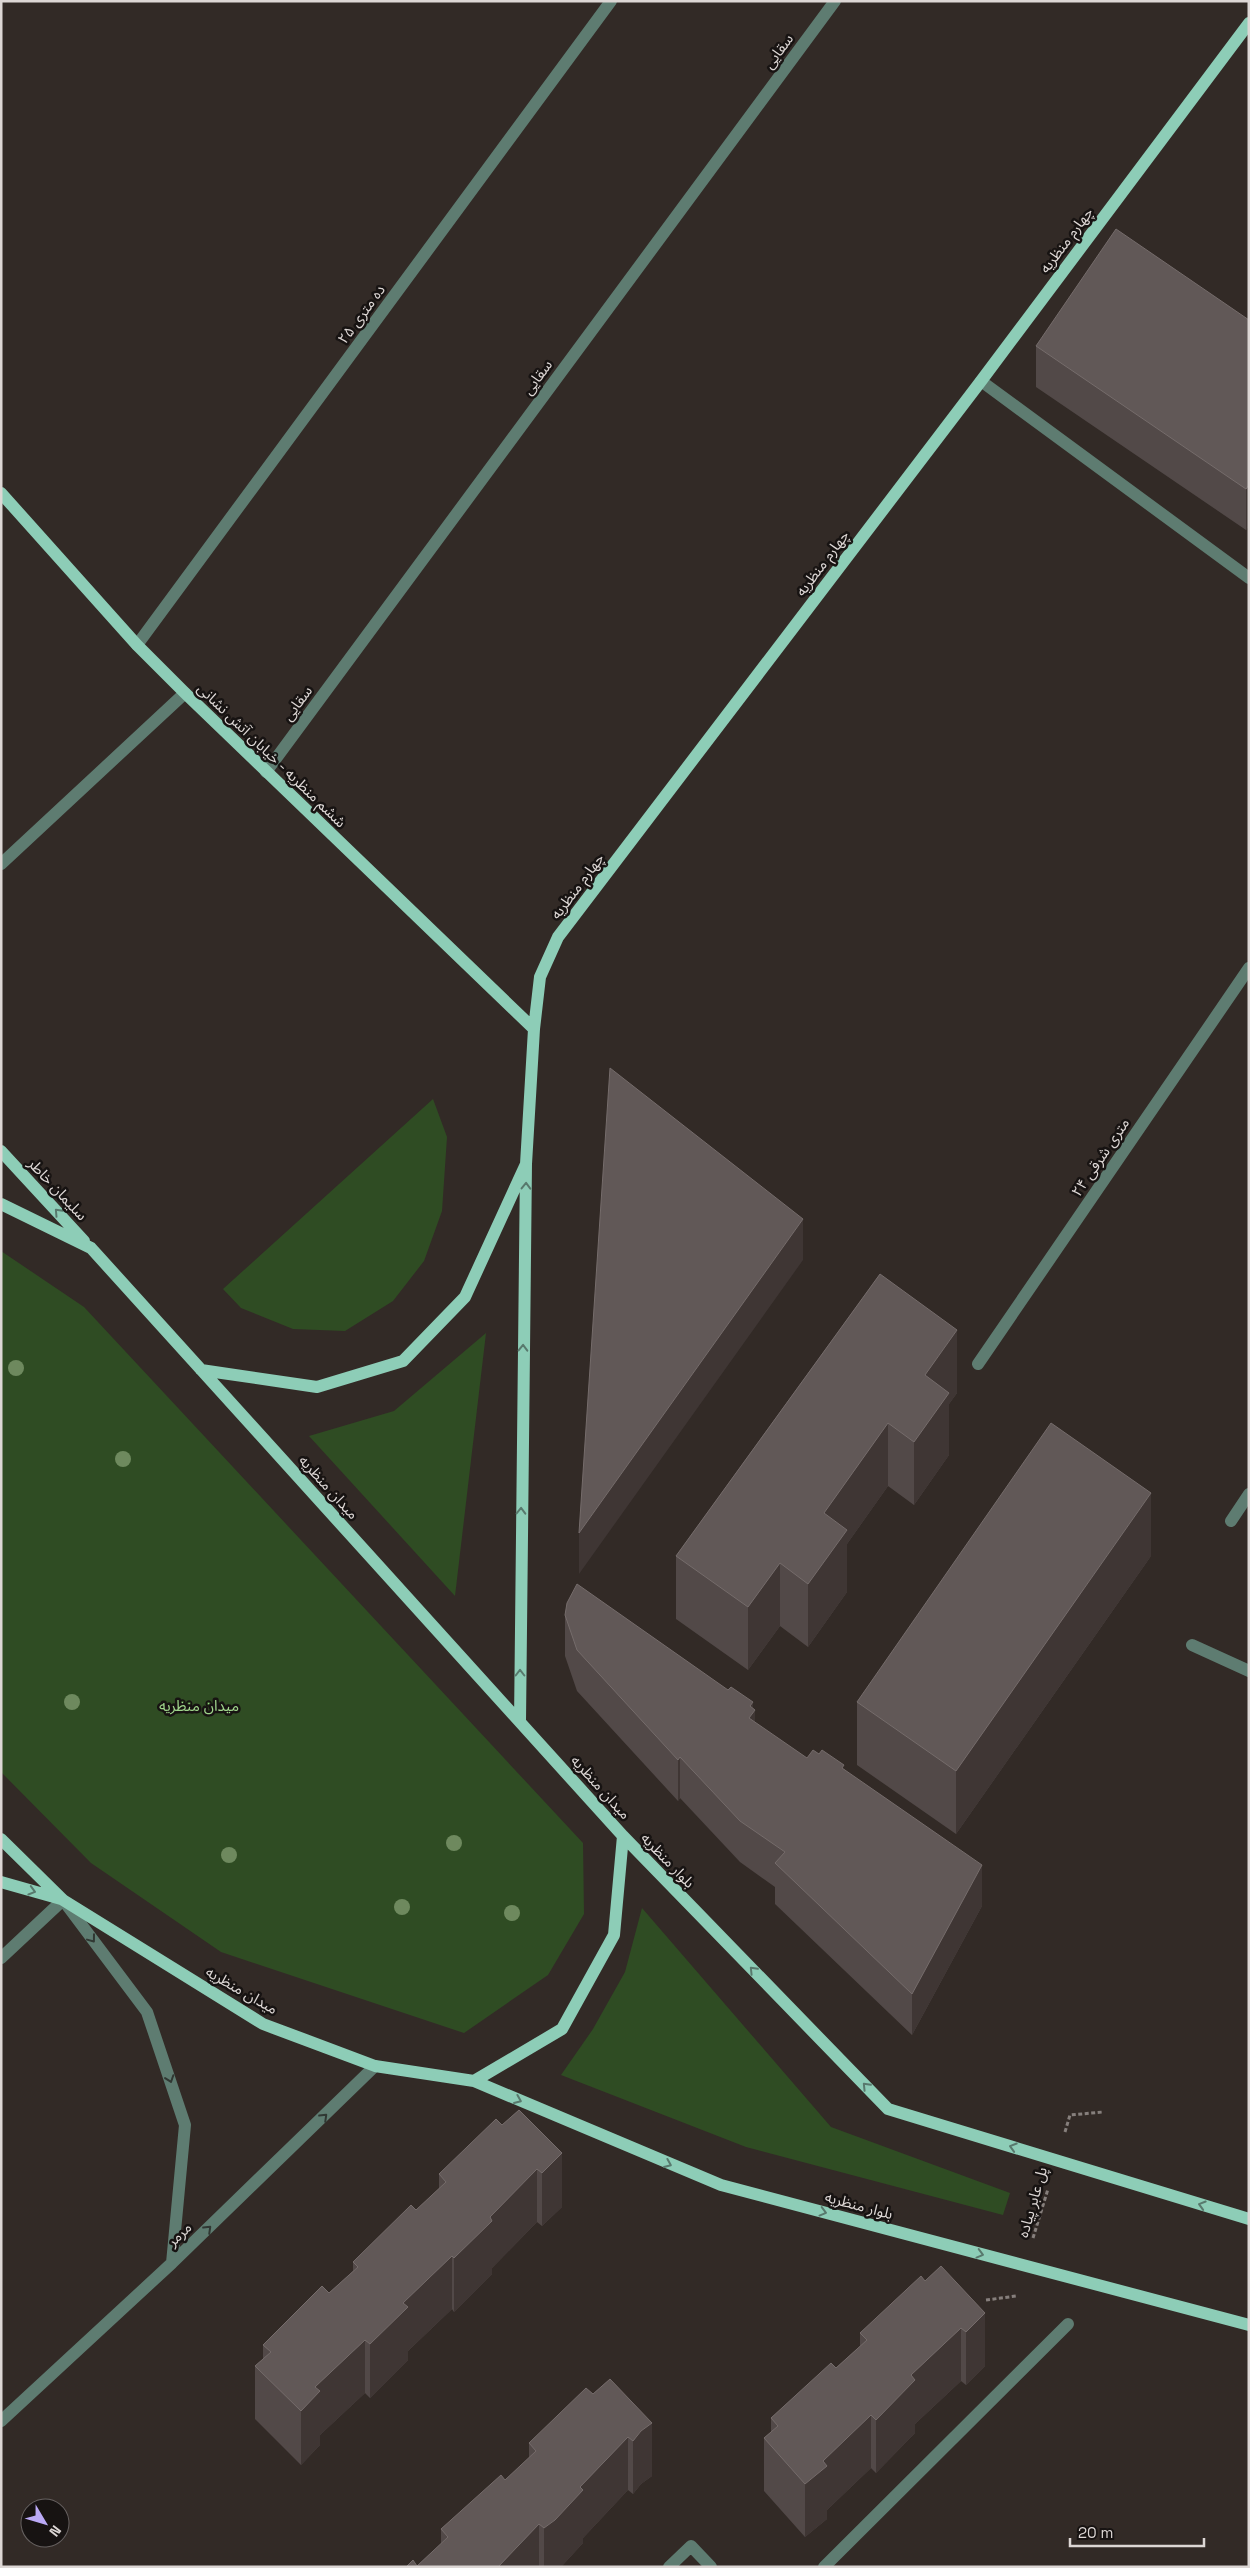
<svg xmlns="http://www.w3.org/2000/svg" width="1250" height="2568" font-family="'Space Grotesk','Noto Sans Arabic',sans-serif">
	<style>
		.green { fill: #2f4c23 }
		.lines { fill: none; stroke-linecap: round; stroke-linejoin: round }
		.path { stroke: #867f7c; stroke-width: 3; stroke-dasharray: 4 2.5; stroke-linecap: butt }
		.minor { stroke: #5e7c71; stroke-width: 12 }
		.major { stroke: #8dcdb7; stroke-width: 12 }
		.tree { fill: #6e895e }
		.wall { fill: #524948 }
		.shaded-wall { fill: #3f3634 }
		.building { fill: #615857; stroke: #756c6b }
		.oneway { stroke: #58796d }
		.oneway2 { stroke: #303833 }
		.labels { text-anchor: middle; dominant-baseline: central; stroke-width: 5; stroke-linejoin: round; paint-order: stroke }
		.street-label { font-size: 15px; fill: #ddd7d5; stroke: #171312 }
		.park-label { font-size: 15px; fill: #a0d68c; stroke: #171312 }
	</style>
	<rect width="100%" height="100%" fill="#322a26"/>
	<path class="green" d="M433,1099L447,1137L442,1211L424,1261L393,1301L345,1331L293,1329L241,1308L223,1289Z
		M1,1251L84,1307L583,1843L584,1914L548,1975L464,2033L221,1952L91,1863L1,1772Z
		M486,1333L455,1596L309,1436L394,1411Z
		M642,1908L831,2127L1010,2193L1003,2215L746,2147L561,2075L593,2029L625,1972Z"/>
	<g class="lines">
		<path class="path" d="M1065,2132L1070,2115L1103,2112
			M1033,2238L1048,2189
			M986,2300L1016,2296"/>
		<path class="minor" d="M981,381L1249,578
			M137,645L611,1
			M266,772L835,1
			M1,864L185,693
			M978,1364L1249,968
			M1231,1521L1249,1494
			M1192,1645L1249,1671
			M1,1958L63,1900L147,2012L185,2125L172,2263
			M1,2421L172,2263L375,2066
			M669,2567L691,2546L711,2567
			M824,2567L1068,2324"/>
		<path class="major" d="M1,493L137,645L185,693L534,1029
			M1,1151L84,1241
			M526,1164L534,1029L540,977L558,937L981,381L1249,23
			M1,1204L91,1248L623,1836L888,2109L1249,2219
			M201,1370L317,1387L403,1361L465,1297L526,1164L520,1722
			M1,1839L63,1900L263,2024L375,2066L474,2081L562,2029L614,1935L623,1836
			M1,1882L61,1899
			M474,2081L721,2185L1249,2325"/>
	</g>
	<g class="tree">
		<circle cx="16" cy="1368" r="8"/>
		<circle cx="123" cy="1459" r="8"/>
		<circle cx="72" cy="1702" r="8"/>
		<circle cx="454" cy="1843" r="8"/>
		<circle cx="229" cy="1855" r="8"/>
		<circle cx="402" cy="1907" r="8"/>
		<circle cx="512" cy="1913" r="8"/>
	</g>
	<path class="wall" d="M1249,320V526L1246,530L1036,387V346Z
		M880,1274L957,1393L949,1404V1455L914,1505L888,1486L847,1544V1592L808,1647L780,1626L748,1670L676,1619V1556Z
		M1151,1556L956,1834L857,1765V1702Z
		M565,1615L753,1708L755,1723L807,1758L844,1769L982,1906L912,2035L775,1904V1887L740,1862L680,1798L678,1801L577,1691L565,1656Z
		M519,2110L562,2207L542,2226L537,2222L492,2268V2274L454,2312L452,2309L408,2351V2360L370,2398L365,2393L320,2435V2445L301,2465L255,2419V2366L263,2359V2345L329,2293L353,2271V2262L416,2210L439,2189V2174L502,2125Z
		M941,2266L985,2366L966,2385L961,2381L915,2424V2433L876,2473L871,2468L827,2510V2519L805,2537L764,2491V2438L771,2432V2418L836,2368L860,2346V2333L925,2281Z
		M610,2379L652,2476L641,2484L633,2494L628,2490L583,2538V2543L561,2567H406L417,2566L441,2544V2529L505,2480L529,2458V2443L593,2394Z"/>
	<path class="shaded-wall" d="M1249,485V526L1246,530V489Z
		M803,1219V1260L579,1574V1533Z
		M957,1330V1393L949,1404V1455L914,1505V1442L925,1375Z
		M888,1423V1486L847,1544V1592L808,1647V1584L824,1513Z
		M1151,1493V1556L956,1834V1771Z
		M780,1563V1626L748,1670V1607Z
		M753,1702V1713L755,1710V1751L749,1718L750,1706Z
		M680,1757V1798L678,1801V1760Z
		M982,1865V1906L912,2035V1994Z
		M562,2153V2207L542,2226V2173Z
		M537,2169V2222L492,2268V2274L454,2312V2258L490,2217Z
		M452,2256V2309L408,2351V2360L370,2398V2344L403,2303Z
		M985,2313V2366L966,2385V2332Z
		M961,2328V2381L915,2424V2433L876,2473V2420L911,2375Z
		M365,2340V2393L320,2435V2445L301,2465V2411L315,2387Z
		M871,2415V2468L827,2510V2519L805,2537V2484L823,2461Z
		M652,2423V2476L641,2484L633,2494V2441L641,2431Z
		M628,2437V2490L583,2538V2543L561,2567H544V2528L580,2487Z
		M539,2524V2567H498Z"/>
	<path class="building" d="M1116,229L1249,320V485L1246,489L1036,346Z
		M610,1068L803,1219L579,1533Z
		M880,1274L957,1330L925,1375L949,1393L914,1442L888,1423L824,1513L847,1530L808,1584L780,1563L748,1607L676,1556Z
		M1051,1423L1151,1493L956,1771L857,1702Z
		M577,1584L728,1690L731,1687L753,1702L750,1706L755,1710L749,1718L807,1758L813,1750L819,1754L822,1750L844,1765L842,1768L982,1865L912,1994L775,1863L785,1852L740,1821L680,1757L678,1760L577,1650L565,1615L567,1603Z
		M519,2110L562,2153L542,2173L537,2169L490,2217L492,2221L454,2258L452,2256L403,2303L408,2307L370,2344L365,2340L315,2387L320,2391L301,2411L255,2366L271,2352L263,2345L322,2286L329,2293L358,2267L353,2262L411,2205L416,2210L446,2182L439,2174L496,2119L502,2125Z
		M941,2266L985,2313L966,2332L961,2328L911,2375L915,2380L876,2420L871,2415L823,2461L827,2466L805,2484L764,2438L778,2426L771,2418L831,2363L836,2368L867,2340L860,2333L921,2276L925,2281Z
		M610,2379L652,2423L641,2431L633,2441L628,2437L580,2487L583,2490L555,2520L544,2528L539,2524L498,2567H406L413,2560L417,2566L448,2537L441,2529L501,2475L505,2480L536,2451L529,2443L586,2388L593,2394Z"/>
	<defs><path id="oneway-chevron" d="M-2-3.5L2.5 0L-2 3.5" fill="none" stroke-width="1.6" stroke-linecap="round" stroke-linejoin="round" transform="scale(1.25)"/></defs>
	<g class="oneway">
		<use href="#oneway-chevron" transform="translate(526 1186) rotate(-89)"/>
		<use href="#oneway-chevron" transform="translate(58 1212) rotate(-133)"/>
		<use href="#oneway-chevron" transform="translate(523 1348) rotate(-89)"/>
		<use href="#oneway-chevron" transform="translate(521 1511) rotate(-89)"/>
		<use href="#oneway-chevron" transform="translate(520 1673) rotate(-90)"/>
		<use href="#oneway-chevron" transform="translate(32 1891) rotate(16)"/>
		<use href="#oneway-chevron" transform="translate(753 1970) rotate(-134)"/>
		<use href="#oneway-chevron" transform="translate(866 2086) rotate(-134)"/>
		<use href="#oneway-chevron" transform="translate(518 2100) rotate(23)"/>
		<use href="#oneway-chevron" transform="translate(1013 2147) rotate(-163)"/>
		<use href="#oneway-chevron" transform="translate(668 2164) rotate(23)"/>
		<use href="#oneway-chevron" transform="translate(1202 2205) rotate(-163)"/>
		<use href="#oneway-chevron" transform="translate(823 2212) rotate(15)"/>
		<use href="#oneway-chevron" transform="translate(980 2254) rotate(15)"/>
	</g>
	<g class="oneway2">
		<use href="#oneway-chevron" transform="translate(92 1939) rotate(53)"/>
		<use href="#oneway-chevron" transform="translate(170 2079) rotate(71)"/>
		<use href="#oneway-chevron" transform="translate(324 2117) rotate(-44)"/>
		<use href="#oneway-chevron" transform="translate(208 2229) rotate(-44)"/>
	</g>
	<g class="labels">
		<g class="street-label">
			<text transform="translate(778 51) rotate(-54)">سقایی</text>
			<text transform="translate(1066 240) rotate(-53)">چهارم منظریه</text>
			<text transform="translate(361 314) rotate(-54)">ده متری ۲۵</text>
			<text transform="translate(537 377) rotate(-54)">سقایی</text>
			<text transform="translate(822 563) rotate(-53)">چهارم منظریه</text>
			<text transform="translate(297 703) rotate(-54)">سقایی</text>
			<text transform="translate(272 755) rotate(44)">ششم منظریه - خیابان آتش نشانی</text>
			<text transform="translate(577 886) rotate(-53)">چهارم منظریه</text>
			<text transform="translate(1100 1157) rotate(-56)">۲۴ متری شرقی</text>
			<text transform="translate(58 1189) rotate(47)">سلیمان خاطر</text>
			<text transform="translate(329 1487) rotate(48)">ميدان منظریه</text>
			<text transform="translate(601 1787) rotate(48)">ميدان منظریه</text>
			<text transform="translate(668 1860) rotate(46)">بلوار منظریه</text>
			<text transform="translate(242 1990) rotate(30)">ميدان منظریه</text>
			<text transform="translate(1032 2202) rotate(-74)">پل عابر پیاده</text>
			<text transform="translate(859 2205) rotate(15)">بلوار منظریه</text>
			<text transform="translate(179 2234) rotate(-44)">مرمر</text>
		</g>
		<g class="park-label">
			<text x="199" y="1705">میدان منظریه</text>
		</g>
	</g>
	<rect width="1250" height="2568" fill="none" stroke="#ddd7d5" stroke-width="5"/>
	<g transform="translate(45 2523) rotate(128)"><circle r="24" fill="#171312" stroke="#666160"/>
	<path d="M0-4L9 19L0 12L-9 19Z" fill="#bbaaf6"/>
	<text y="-8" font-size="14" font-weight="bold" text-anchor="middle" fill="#ddd7d5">N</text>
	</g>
	<path d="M1070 2538v8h134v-8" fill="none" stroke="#ddd7d5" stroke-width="2.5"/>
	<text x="1078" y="2538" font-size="15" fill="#ddd7d5" stroke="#171312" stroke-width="4" paint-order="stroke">20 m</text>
</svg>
